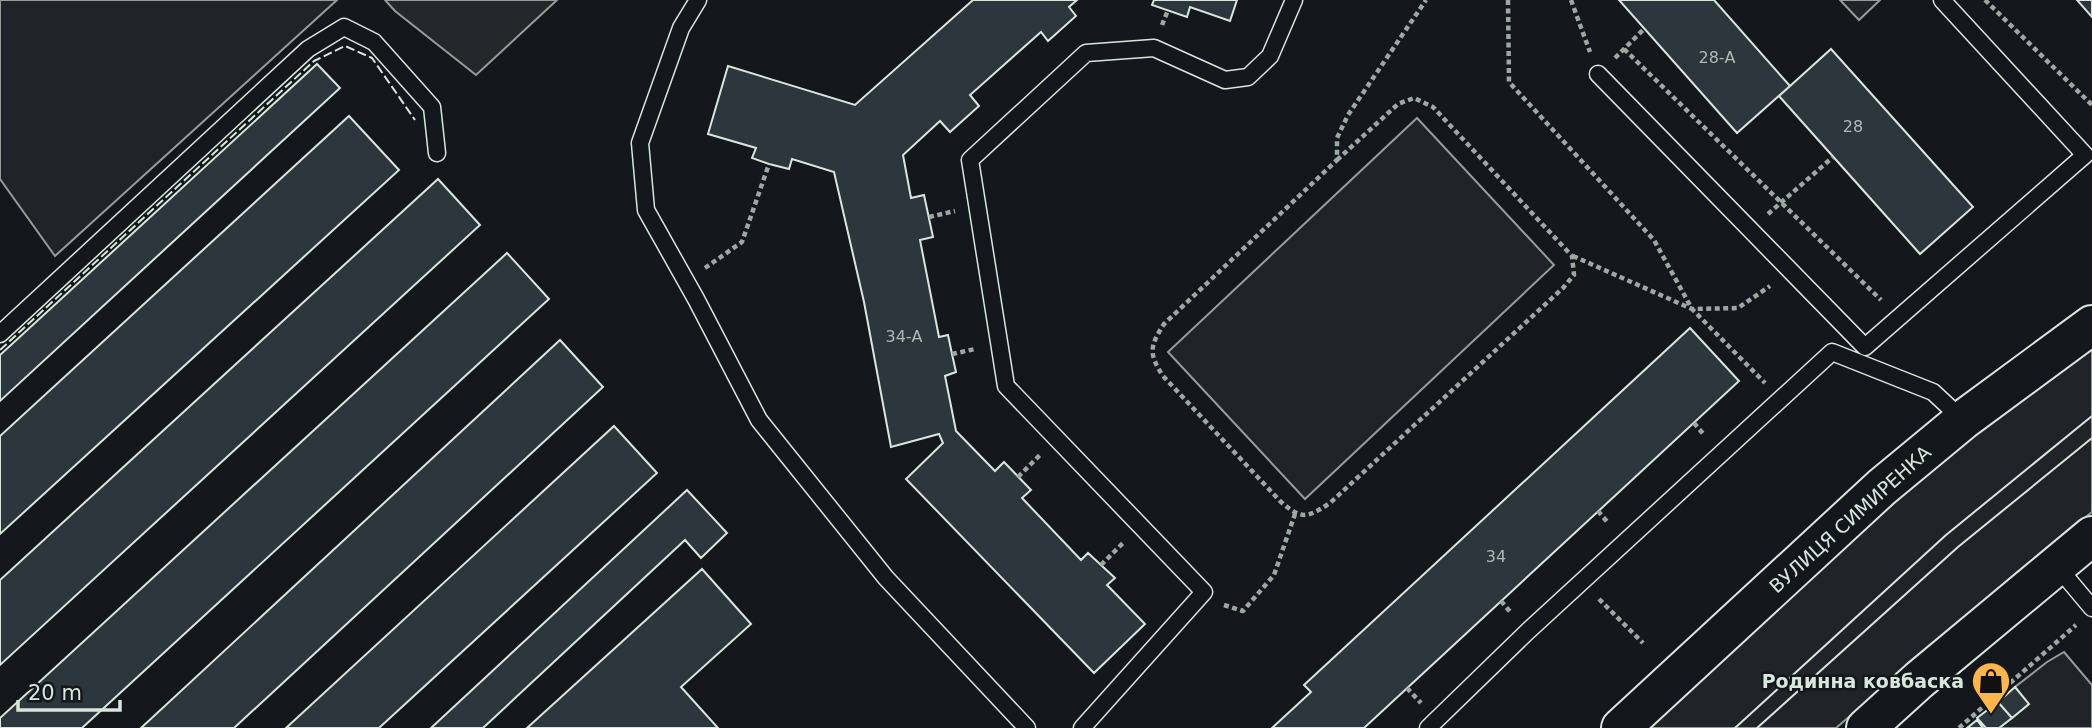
<svg xmlns="http://www.w3.org/2000/svg" width="2092" height="728" font-family="'DejaVu Sans',sans-serif">
	<style>
		.green { fill: #202428; stroke: #939e99; stroke-width: 2 }
		.parking { fill: #24282b; stroke: #939e99; stroke-width: 2 }
		.building { fill: #2c363c; stroke: #d8e6dc; stroke-width: 2 }
		.lines { fill: none; stroke-linecap: round; stroke-linejoin: round }
		.lane-casing { stroke: #d8e6dc; stroke-width: 19 }
		.secondary-casing { stroke: #d8e6dc; stroke-width: 42 }
		.path { stroke: #9da8a2; stroke-width: 4.5; stroke-dasharray: 5 3.5; stroke-linecap: butt }
		.lane { stroke: #14181c; stroke-width: 16 }
		.secondary { stroke: #14181c; stroke-width: 38 }
		.tram { stroke: #d8e6dc; stroke-width: 2 }
		.fence { stroke: #d8e6dc; stroke-width: 2; stroke-dasharray: 9 3.5; stroke-linecap: butt }
		.labels { text-anchor: middle; dominant-baseline: central; stroke-width: 5; stroke-linejoin: round; paint-order: stroke }
		.number-label { font-size: 16px; fill: #adbab4 }
		.street-label { font-size: 19px; fill: #d8e6dc; stroke: #14181c }
		.poi-label { font-size: 19px; font-weight: bold; fill: #d8e6dc; stroke: #14181c; text-anchor: end }
	</style>
	<rect width="100%" height="100%" fill="#14181c"/>
	<path class="green" d="M0,0H337L55,256L0,179Z
		M1840,0H1880L1859,20Z
		M1417,118L1554,265L1305,499L1168,352Z
		M2092,342V512L2016,573L1836,728H1644L1816,569L1968,440Z
		M2064,652L2092,685V728H1999L2028,704L2015,687L2047,662Z"/>
	<path class="parking" d="M385,0H557L476,75L395,11Z"/>
	<path class="building" d="M973,0H1077L1069,7L1076,16L1048,41L1041,32L970,95L979,106L950,132L940,121L903,155L911,198L924,195L933,237L920,240L939,337L948,335L952,354L956,372L945,376L956,431L995,471L1004,462L1031,490L1022,498L1081,560L1088,553L1115,578L1107,585L1145,624L1094,673L906,479L943,443L939,434L891,447L864,302L834,172L792,159L789,169L769,164L752,158L756,148L708,134L728,66L855,105Z
		M1154,0H1237L1230,21L1190,7L1187,17L1152,5Z
		M1619,0H1714L1790,86L1737,133Z
		M2077,0H2092V17Z
		M1831,49L1973,207L1920,254L1779,96Z
		M317,64L340,88L0,401V355Z
		M349,116L399,170L0,534V436Z
		M438,179L480,225L0,665V580Z
		M507,253L549,299L82,728H0V718Z
		M1690,328L1739,381L1364,728H1272L1311,692L1304,685Z
		M560,340L603,387L234,728H141Z
		M614,426L657,473L379,728H286Z
		M687,490L727,533L701,558L685,540L483,728H431Z
		M702,569L751,624L681,687L718,728H527Z
		M2015,687L2029,704L2012,718L1998,702Z
		M1998,702L2012,718L1999,728H1986L1977,718Z
		M1977,720L1983,728H1967Z"/>
	<g class="lines">
		<g class="lane-casing">
			<path id="lane" d="M698,0L681,28L640,143L646,210L696,299L759,420L886,578L1027,728
				M1598,74L1865,347L2085,155L1942,0
				M0,334L308,49L344,27L374,42L432,107L437,153
				M2056,565L2092,608
				M1082,728L1204,592L1006,386L970,160L1086,53L1154,48L1225,80L1248,77L1270,56L1294,0
				M1428,728L1528,631L1832,352L1933,392L1963,420"/>
		</g>
		<g class="secondary-casing">
			<path id="secondary" d="M1621,728L1882,487L1963,420L2092,325
				M1866,728L1919,680L2092,536"/>
		</g>
		<path class="path" d="M1508,0L1509,82L1654,240L1692,309L1765,383
			M1571,0L1590,52
			M1985,0L2092,105
			M1162,25L1168,10
			M1624,49L1881,300
			M1615,58L1645,28
			M1337,160L1398,104L1414,98L1433,107L1572,256L1574,275L1563,288L1330,503C1307,518 1302,520 1281,502L1163,376C1148,353 1150,346 1164,324L1337,160V138L1348,115L1426,0
			M1768,214L1833,157
			M929,217L955,211
			M1573,256L1692,309L1738,308L1770,286
			M705,268L742,242L769,164
			M952,354L975,349
			M1694,423L1705,436
			M1018,477L1040,455
			M1598,511L1609,524
			M1101,565L1123,543
			M1599,599L1643,643
			M1501,601L1512,614
			M1224,605L1243,611L1274,575L1295,514
			M1407,688L1421,703
			M1959,728L2076,625"/>
		<use href="#lane" class="lane"/>
		<use href="#secondary" class="secondary"/>
		<path class="tram" d="M1735,728L1946,535L2092,416
			M1757,728L1958,547L2092,438"/>
		<path class="fence" d="M0,350L314,61L345,46L372,58L415,120"/>
	</g>
	<defs>
		<g id="shop-pin" transform="scale(2.0125)"><path d="M0 17L-7.5 6A9.5 9.5 0 1 1 7.5 6Z" fill="#ffb74d" stroke="#14181c"/><path d="M-5-2.5h2.3a2.7 3.5 0 0 1 5.4 0H5L5.5 6h-11ZM-1.5-2.5h3a1.5 2.3 0 0 0-3 0Z" fill="#111"/></g>
	</defs>
	<g fill-rule="evenodd">
		<use href="#shop-pin" x="1991" y="681"/>
	</g>
	<g class="labels">
		<g class="number-label">
			<text x="1717" y="57">28-А</text>
			<text x="1853" y="126">28</text>
			<text x="904" y="336">34-А</text>
			<text x="1496" y="556">34</text>
		</g>
		<g class="street-label">
			<text transform="translate(1850 519) rotate(-42)">ВУЛИЦЯ СИМИРЕНКА</text>
		</g>
		<g class="poi-label">
			<text x="1964" y="681">Родинна ковбаска</text>
		</g>
	</g>
	<path d="M18 700v10h102v-10" fill="none" stroke="#d8e6dc" stroke-width="3.5"/>
	<text x="28" y="700" font-size="21" fill="#d8e6dc" stroke="#14181c" stroke-width="5" paint-order="stroke">20 m</text>
</svg>
